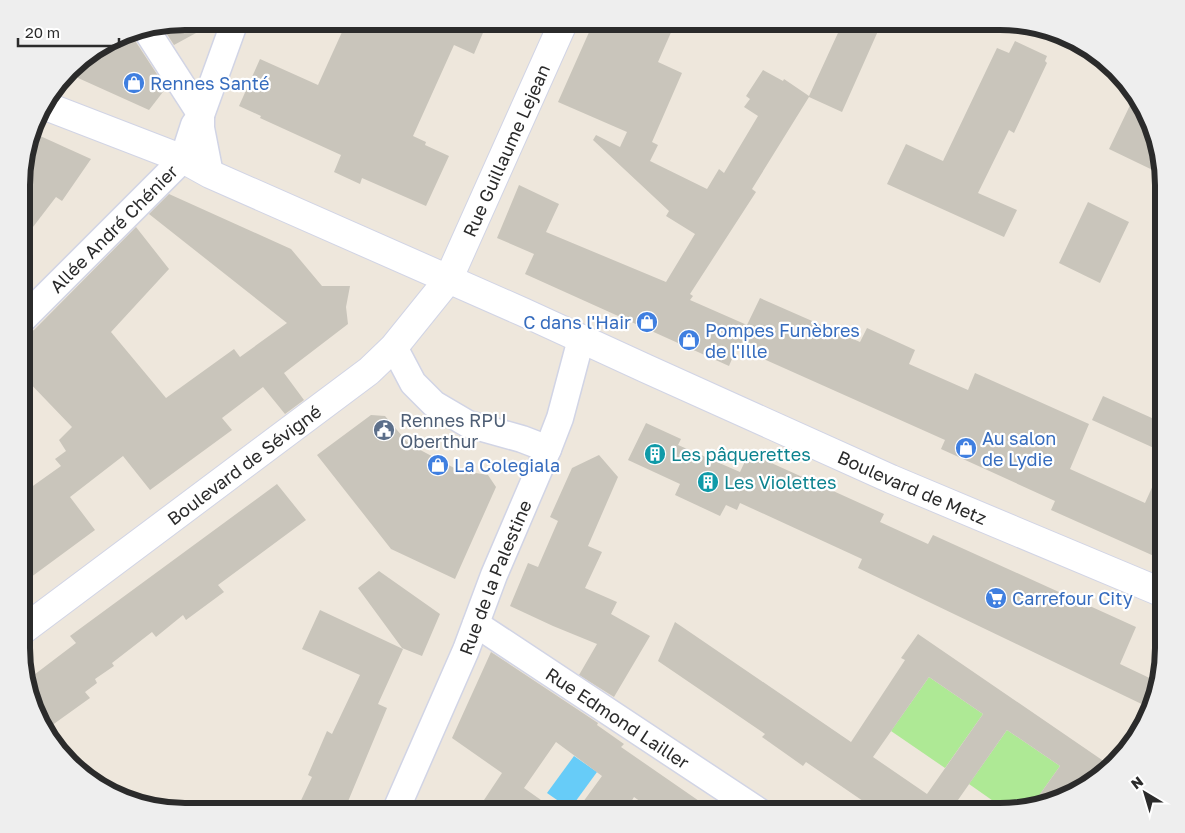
<svg xmlns="http://www.w3.org/2000/svg" width="1185" height="833" font-family="'Golos Text',sans-serif">
	<style>
		.green { fill: #aee995 }
		.water { fill: #67ccf8 }
		.building { fill: #c9c5bb; fill-rule: evenodd }
		.lines { fill: none; stroke-linecap: round; stroke-linejoin: round }
		.street-casing { stroke: #d1d4e5; stroke-width: 29 }
		.secondary-casing { stroke: #d1d4e5; stroke-width: 30 }
		.street { stroke: #fff; stroke-width: 26 }
		.secondary { stroke: #fff; stroke-width: 28 }
		.labels { text-anchor: middle; dominant-baseline: central; stroke-width: 4.5; stroke-linejoin: round; paint-order: stroke }
		.shop-label { font-size: 18px; fill: #366cbe; stroke: #fff; text-anchor: start }
		.street-label { font-size: 18px; fill: #2b2b2b; stroke: #fff }
		.service-label { font-size: 18px; fill: #4e5e75; stroke: #fff; text-anchor: start }
		.culture-label { font-size: 18px; fill: #0d838f; stroke: #fff; text-anchor: start }
		.rim { fill: none; stroke: #2b2b2b; stroke-width: 6 }
	</style>
	<rect width="100%" height="100%" fill="#eee7dc"/>
	<path class="green" d="M929,677L983,714L945,768L891,731Z
		M1007,730L1060,766L1033,804L1006,810L969,784Z"/>
	<path class="water" d="M574,756L597,772L570,809L547,793Z"/>
	<path class="building" d="M185,21H218L174,45L161,25Z
		M347,21H488L474,54L454,45L413,136L426,142L425,145L449,156L426,206L362,178L360,184L334,172L341,155L260,118L261,116L239,106L260,59L318,85Z
		M594,21H676L658,62L682,73L652,142L658,145L650,161L707,189L719,169L724,173L758,116L744,107L750,99L746,96L763,70L783,81L784,79L809,96L843,22H882L842,112L809,97L752,189L756,192L690,294L693,296L690,300L747,325L760,298L860,342L867,328L915,350L909,364L968,390L975,373L1089,424L1070,469L1145,503L1163,463V560L1051,510L1055,501L941,449L945,440L737,347L729,366L525,274L534,254L497,238L519,185L559,204L546,232L666,282L695,234L666,216L669,211L593,140L596,135L620,147L627,132L558,102Z
		M131,31L132,36L166,88L149,110L67,73L77,62Z
		M1015,41L1047,56L1045,61L1047,63L1014,133L1009,130L978,193L1017,210L1004,237L887,184L906,144L943,161L997,48L1009,53Z
		M1134,97L1147,112L1163,175L1109,149Z
		M38,135L91,159L62,201L56,197L23,240V163L28,148Z
		M169,194L291,249L322,286H350L346,307L348,324L284,373L304,400L285,414L263,387L222,418L232,430L150,490L123,456L70,497L95,530L23,583V493L61,466L55,459L66,451L59,440L72,427L23,376V334L27,333L34,330L136,227L169,269L111,332L166,398L234,349L240,357L287,323L149,214Z
		M1088,202L1129,222L1100,283L1059,263Z
		M1103,396L1163,423V428L1154,448L1092,420Z
		M371,415L385,416L409,444L458,470L488,475L496,487L455,579L391,549L317,455Z
		M646,423L681,439L678,445L740,472L749,453L884,514L880,522L928,544L933,535L1136,627L1120,664L1158,682L1152,709L858,568L862,559L740,503L737,510L726,505L720,516L675,495L680,484L628,460Z
		M599,455L618,477L588,546L602,552L585,588L617,602L611,614L650,636L614,697L579,675L597,644L553,626L510,606L528,563L538,567L558,521L550,517L572,468Z
		M277,484L306,520L218,585L224,592L186,620L183,615L156,637L152,632L112,663L114,666L95,679L97,683L85,692L90,698L44,731L26,681L76,643L70,636Z
		M379,571L440,614L422,656L402,648L358,588Z
		M320,610L403,649L378,704L387,708L344,811H296L312,777L308,775L327,731L332,734L360,675L302,649Z
		M675,622L851,742L905,660L901,658L918,634L1105,762L1096,776L1072,795L1033,804L1060,766L1007,730L951,810L954,812H879L806,762L803,766L762,737L765,734L658,661ZM929,677L983,714L927,794L873,757Z
		M491,652L598,723L597,725L624,744L621,747L715,812H655L634,797L625,812H597L583,802L602,776L556,742L524,788L558,812H476L502,773L452,738Z"/>
	<g class="lines">
		<g class="street-casing">
			<g id="street">
				<path d="M145,28L201,115V128L210,174"/>
				<path id="s1" d="M23,319L183,159L194,125L201,115L235,21"/>
				<path d="M394,347L413,383L434,404L468,424L522,439L548,449"/>
				<path id="s2" d="M476,624L760,812"/>
				<path id="s3" d="M395,812L466,650L494,575L548,449L560,418L581,339"/>
			</g>
		</g>
		<g class="secondary-casing">
			<g id="secondary">
				<path id="s4" d="M43,105L183,159L210,174L523,312L647,369L891,479L1163,593"/>
				<path id="s5" d="M23,630L369,371L394,347L448,280L564,21"/>
			</g>
		</g>
		<use href="#street" class="street"/>
		<use href="#secondary" class="secondary"/>
	</g>
	<defs>
		<g id="shop-disc" transform="scale(1.125)"><circle r="9.5" fill="#3f7fe0" stroke="#fff"/><path d="M-5-2.5h2.3a2.7 3.5 0 0 1 5.4 0H5L5.5 6h-11ZM-1.5-2.5h3a1.5 2.3 0 0 0-3 0Z" fill="#fff"/></g>
		<g id="civic-disc" transform="scale(1.125)"><circle r="9.5" fill="#5c6f8a" stroke="#fff"/><path d="M-.6-6.5H3V-4.5H.6V-3L4-1V1h2V6H-6V1h2V-1L-.6-3ZM-1.2 2.5V6h2.4V2.5Z" fill="#fff"/></g>
		<g id="building-disc" transform="scale(1.125)"><circle r="9.5" fill="#0f9aa8" stroke="#fff"/><path d="M-4-6H4V6H1V3H-1V6H-4ZM-2.5-4.3h1.7v1.8h-1.7ZM.8-4.3h1.7v1.8H.8ZM-2.5-1h1.7V.8h-1.7ZM.8-1h1.7V.8H.8Z" fill="#fff"/></g>
		<g id="supermarket-disc" transform="scale(1.125)"><circle r="9.5" fill="#3f7fe0" stroke="#fff"/><path d="M-6-5.5h2.5l.6 2H6L4.5 2H-2.5L-4.4-4H-6ZM-1.5 3.2a1.3 1.3 0 1 0 .1 0ZM3 3.2a1.3 1.3 0 1 0 .1 0Z" fill="#fff"/></g>
	</defs>
	<g fill-rule="evenodd">
		<use href="#shop-disc" x="134" y="83"/>
		<use href="#shop-disc" x="647" y="322"/>
		<use href="#shop-disc" x="689" y="340"/>
		<use href="#civic-disc" x="384" y="430"/>
		<use href="#shop-disc" x="966" y="448"/>
		<use href="#building-disc" x="655" y="454"/>
		<use href="#shop-disc" x="438" y="465"/>
		<use href="#building-disc" x="708" y="482"/>
		<use href="#supermarket-disc" x="996" y="598"/>
	</g>
	<g class="labels">
		<g class="shop-label">
			<text x="150" y="83">Rennes Santé</text>
			<text x="631" y="322" text-anchor="end">C dans l'Hair</text>
			<text x="705" y="330">Pompes Funèbres<tspan x="705" dy="21">de l'Ille</tspan></text>
			<text x="982" y="438">Au salon<tspan x="982" dy="21">de Lydie</tspan></text>
			<text x="454" y="465">La Colegiala</text>
			<text x="1012" y="598">Carrefour City</text>
		</g>
		<g class="street-label">
			<text stroke="none"><textPath href="#s5" startOffset="695">Rue Guillaume Lejean</textPath></text>
			<text stroke="none"><textPath href="#s1" startOffset="128">Allée André Chénier</textPath></text>
			<text stroke="none"><textPath href="#s5" startOffset="276">Boulevard de Sévigné</textPath></text>
			<text stroke="none"><textPath href="#s4" startOffset="950">Boulevard de Metz</textPath></text>
			<text stroke="none"><textPath href="#s3" startOffset="255">Rue de la Palestine</textPath></text>
			<text stroke="none"><textPath href="#s2" startOffset="170">Rue Edmond Lailler</textPath></text>
		</g>
		<g class="service-label">
			<text x="400" y="420">Rennes RPU<tspan x="400" dy="21">Oberthur</tspan></text>
		</g>
		<g class="culture-label">
			<text x="671" y="454">Les pâquerettes</text>
			<text x="724" y="482">Les Violettes</text>
		</g>
	</g>
	<path d="M0 0H1185V833H0ZM185 30H1000A155 155 0 0 1 1155 185V648A155 155 0 0 1 1000 803H185A155 155 0 0 1 30 648V185A155 155 0 0 1 185 30Z" fill="#eee" fill-rule="evenodd"/>
	<path class="rim" d="M185 30H1000A155 155 0 0 1 1155 185V648A155 155 0 0 1 1000 803H185A155 155 0 0 1 30 648V185A155 155 0 0 1 185 30Z"/>
	<g transform="translate(1145 793) rotate(322)" stroke="#ffffff" stroke-width="4" paint-order="stroke">
	<path d="M0-4L9 19L0 12L-9 19Z" fill="#2b2b2b"/>
	<text y="-8" font-size="14" font-weight="bold" text-anchor="middle" fill="#2b2b2b">N</text>
	</g>
	<path d="M18 38v8h101v-8" fill="none" stroke="#2b2b2b" stroke-width="2.5"/>
	<text x="25" y="38" font-size="15" fill="#2b2b2b" stroke="#ffffff" stroke-width="4" paint-order="stroke">20 m</text>
</svg>
